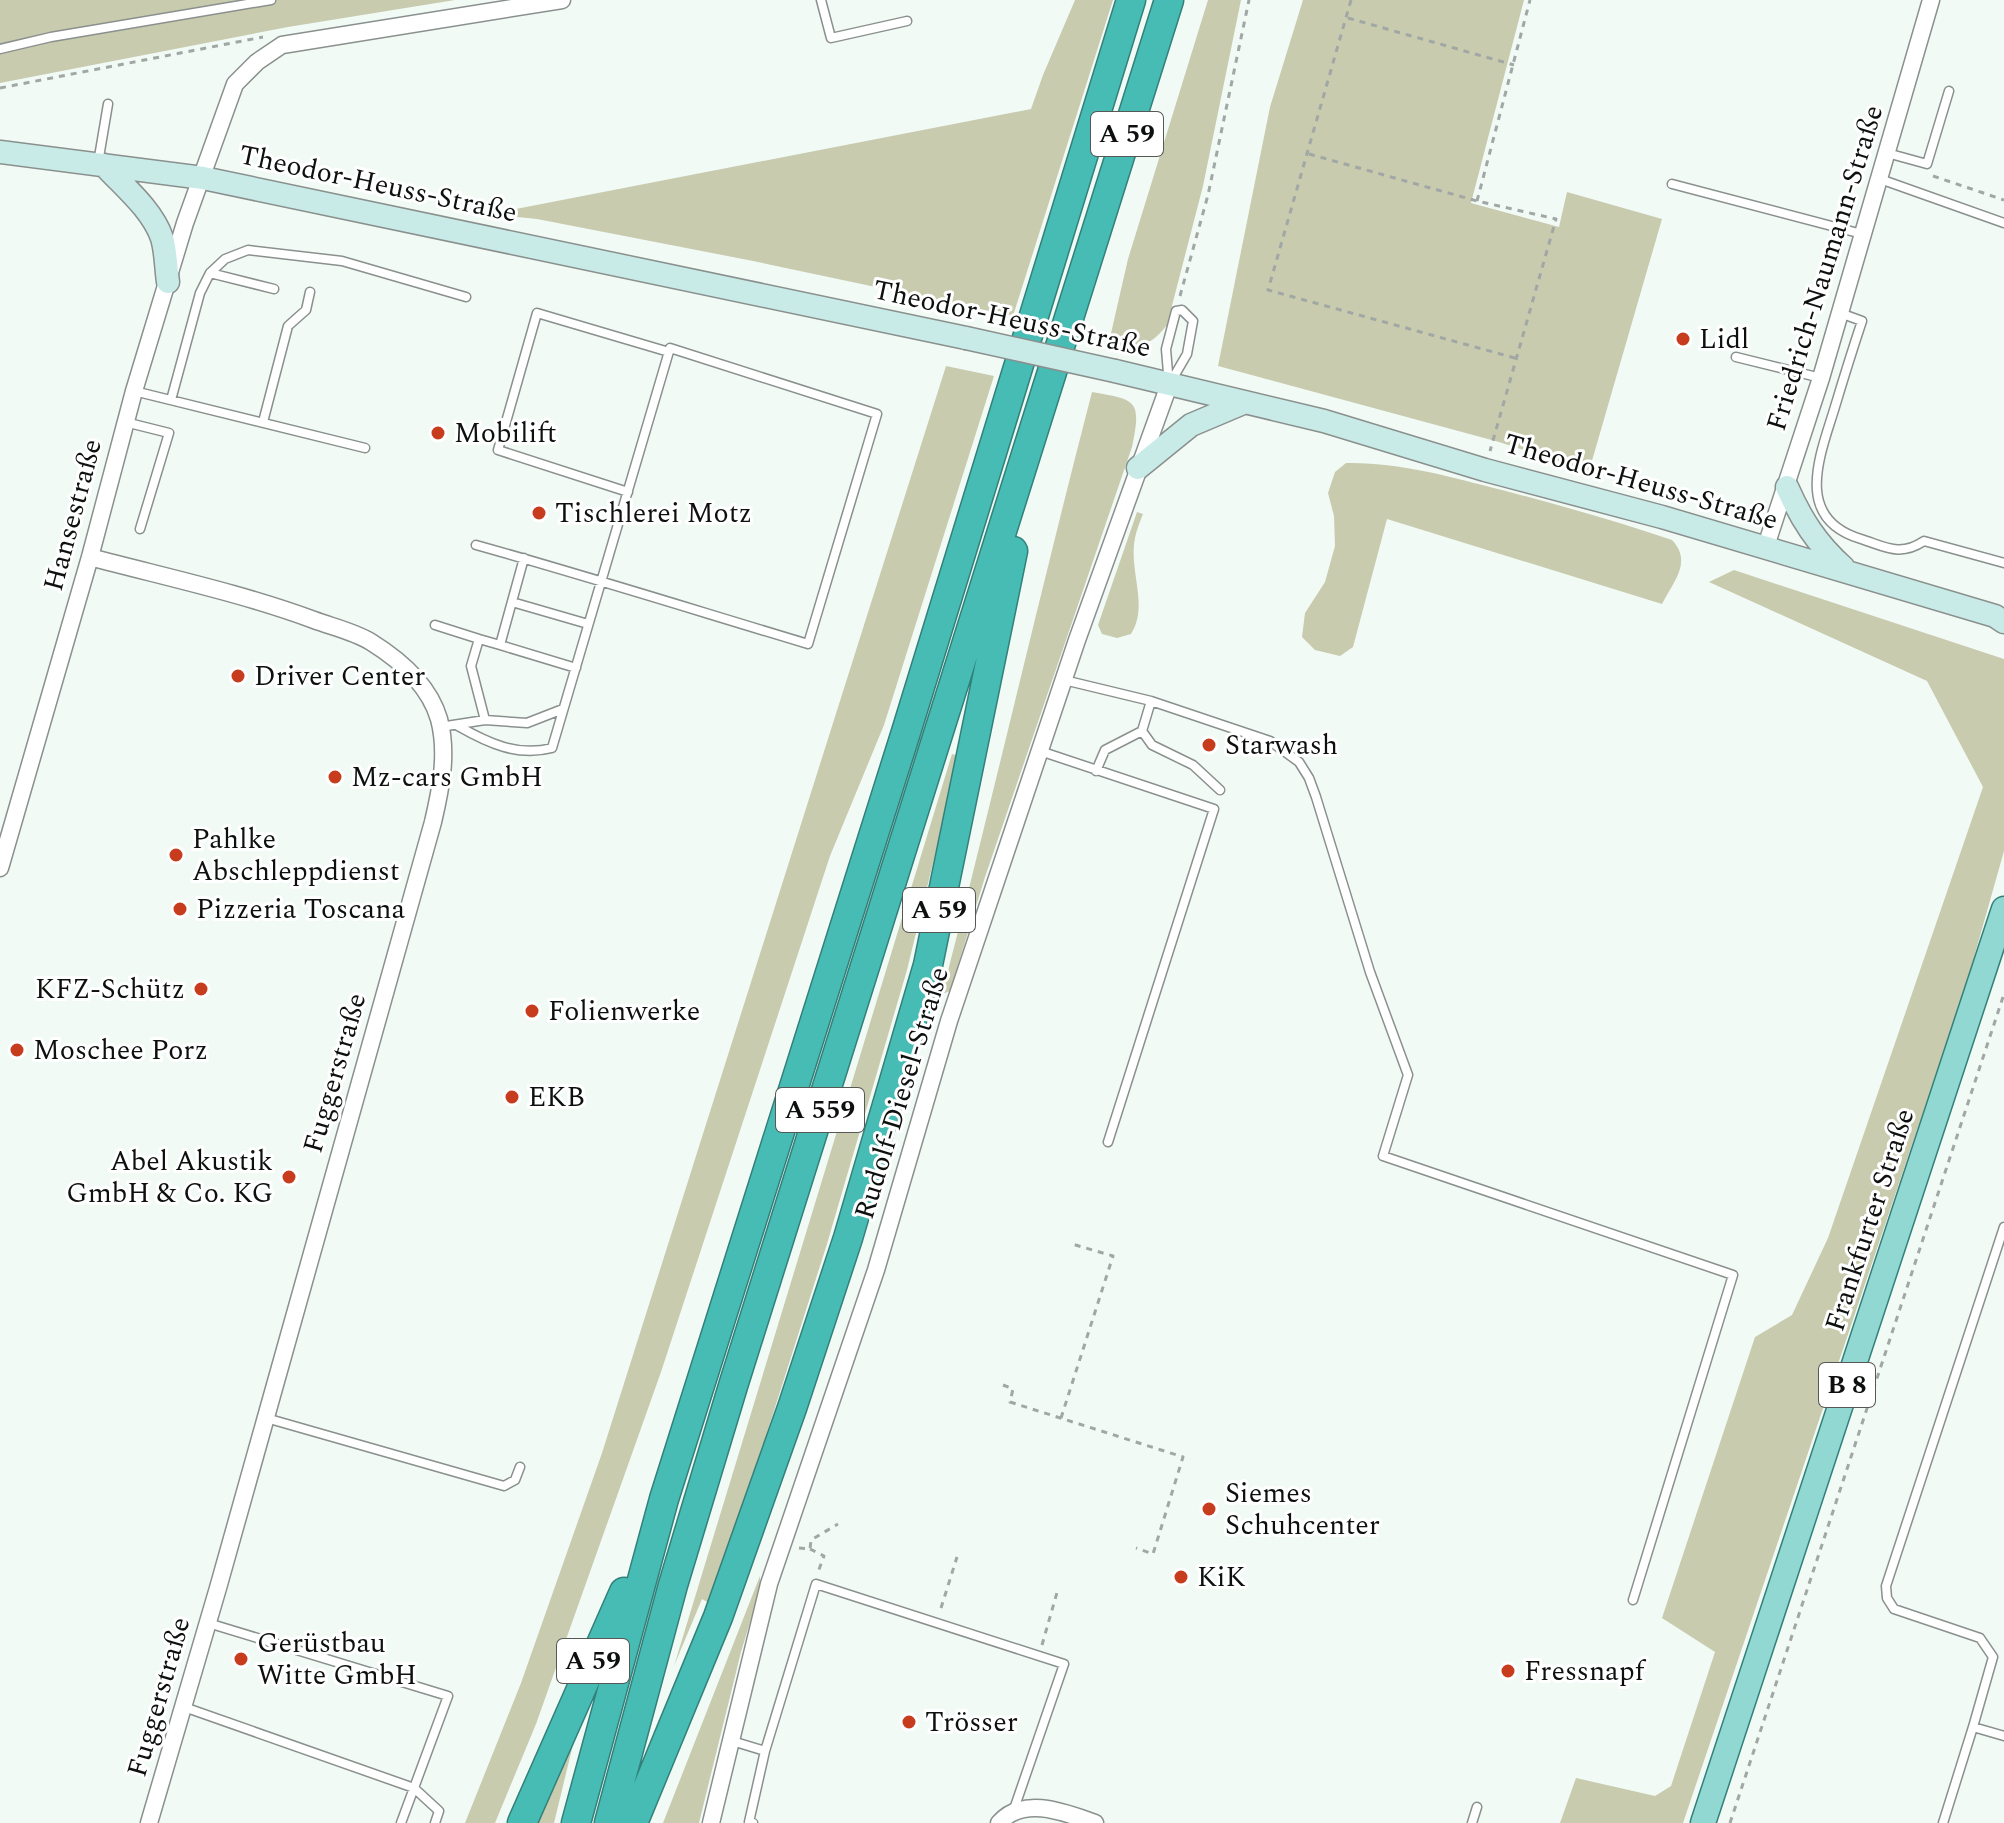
<svg xmlns="http://www.w3.org/2000/svg" width="2004" height="1823" font-family="Spectral,serif">
	<style>
		.green { fill: #c8cbae }
		.lines { fill: none; stroke-linecap: round; stroke-linejoin: round }
		.service-casing { stroke: #8a908d; stroke-width: 11 }
		.minor-casing { stroke: #8a908d; stroke-width: 19 }
		.secondary-casing { stroke: #8a908d; stroke-width: 25 }
		.primary-casing { stroke: #33807a; stroke-width: 27 }
		.motorway-casing { stroke: #33807a; stroke-width: 31 }
		.path { stroke: #a1a7a4; stroke-width: 3; stroke-dasharray: 6 6; stroke-linecap: butt }
		.service { stroke: #fff; stroke-width: 8 }
		.minor { stroke: #fff; stroke-width: 16 }
		.secondary { stroke: #c8ebe8; stroke-width: 22 }
		.primary { stroke: #91d7d2; stroke-width: 24 }
		.motorway { stroke: #47bcb4; stroke-width: 28 }
		.secondary-bridge-casing { stroke: #8a908d; stroke-width: 25; stroke-linecap: butt }
		.secondary-bridge { stroke: #c8ebe8; stroke-width: 22 }
		.poi-dot { fill: #c63c1c; stroke: #fff; stroke-width: 3 }
		.labels { text-anchor: middle; dominant-baseline: central; stroke-width: 6; stroke-linejoin: round; paint-order: stroke }
		.shield { fill: #fff; stroke: #565856; stroke-width: 2 }
		.shield-label { font-size: 26px; font-weight: bold; fill: #0d100e }
		.street-label { font-size: 28px; fill: #0d100e; stroke: #fff }
		.poi-label { font-size: 28px; fill: #0d100e; stroke: #fff; text-anchor: start }
	</style>
	<rect width="100%" height="100%" fill="#f2faf6"/>
	<path class="green" d="M0,0H455L288,27L0,83Z
		M1075,0H1113L1013,316L753,261L537,219L490,214L1031,109L1043,75Z
		M1208,0H1241L1203,186L1167,325C1149,348 1136,350 1109,342L1128,259Z
		M1303,0H1524L1471,203L1559,227L1567,192L1662,219L1589,471L1499,442L1218,366L1270,107Z
		M946,366L994,376L884,725L830,856L661,1372L536,1724L495,1823H465L521,1683L602,1453Z
		M1092,392C1136,400 1142,399 1132,447L985,877L950,991L942,994C994,794 1040,592 1092,392Z
		M1346,463C1399,462 1451,477 1502,490C1559,505 1616,521 1672,540C1693,562 1673,582 1662,604L1387,519L1353,647L1340,656L1315,650L1302,637L1305,613L1325,582L1335,546L1334,516L1328,493L1335,472Z
		M1137,512L1143,514C1139,524 1135,534 1134,545C1131,575 1148,607 1131,634L1117,638L1102,634L1098,625Z
		M1734,570L2004,659V851L1967,982L1683,1823H1560L1576,1778L1655,1796L1671,1786L1715,1652L1662,1618L1755,1337L1792,1315L1828,1238L1983,787L1927,681L1709,582Z
		M952,754L959,756L907,970L827,1244L756,1467L709,1603L702,1599L674,1666Z
		M760,1576V1589L741,1652L699,1823H663Z
		M578,1724L554,1823H536Z"/>
	<g class="lines">
		<g class="service-casing">
			<path id="service" d="M821,0L831,38L907,21
				M0,49L51,37L271,0
				M1887,153L1927,164L1949,91
				M98,163L108,104
				M1880,179L2004,223
				M1672,184L1862,234
				M210,273L274,289
				M1182,310L1193,321L1187,354L1169,385L1166,349L1176,311Z
				M1840,313L1862,321C1852,351 1843,380 1834,410C1819,458 1794,519 1861,539C1886,547 1900,557 1924,541L2004,563
				M1736,357L1821,378
				M134,391L365,448
				M171,400L200,293L210,273L225,259L248,250L342,261L466,297
				M125,422L169,433L140,529
				M263,422L288,326L306,310L310,292
				M628,492L498,450L537,313L669,352
				M512,602L588,624
				M435,625L479,639L471,666L485,720
				M479,639L500,645L524,558
				M500,645L576,668
				M1064,680L1151,701L1270,741L1299,762L1309,778L1316,797L1370,972L1408,1075L1383,1156L1733,1275L1633,1600
				M458,726C488,743 517,757 552,748L670,348L877,414L808,644C698,611 587,576 476,545
				M440,727L485,720L527,723L563,709
				M1142,731L1152,745L1193,765L1220,790
				M1040,751L1214,809L1108,1142
				M1096,771L1105,750L1142,731L1151,701
				M266,1418L504,1486L515,1480L520,1467
				M208,1623L448,1696L401,1823
				M184,1707L414,1788L439,1811L435,1823
				M1973,1727L1993,1657L1980,1638L1894,1609L1887,1598L1886,1586L2004,1227
				M732,1741L765,1751L816,1584L1064,1664L1013,1812
				M753,1823L749,1822L765,1751
				M1472,1823L1477,1807
				M1943,1823L1973,1727L2004,1736"/>
		</g>
		<g class="minor-casing">
			<path id="minor" d="M1765,549L1821,378L1931,0
				M90,557C165,577 241,593 314,620C333,627 355,632 371,642C400,660 429,685 439,719C448,753 441,788 433,822L218,1588L149,1823
				M0,868L90,557L134,391L185,223L235,84L257,62L282,45L562,0
				M711,1823L769,1584L876,1270L949,1021L1077,640L1169,385
				M999,1823C1024,1795 1066,1813 1095,1823"/>
		</g>
		<g class="secondary-casing">
			<path id="secondary" d="M0,152L203,178L966,338
				M104,165C123,186 152,209 162,238C166,251 166,268 168,282
				M1115,371L1324,421L1485,470L1662,517L1995,616L2004,622
				M1138,468L1191,425L1243,403
				M1787,487C1801,519 1817,544 1843,567"/>
		</g>
		<g class="primary-casing">
			<path id="primary" d="M1703,1823L2004,909"/>
		</g>
		<g class="motorway-casing">
			<path id="motorway" d="M522,1823L624,1592
				M576,1823L664,1499L906,732L1131,0
				M609,1823L673,1585L733,1386L1169,0
				M633,1823L718,1617L792,1408L848,1238L928,965L1013,551"/>
		</g>
		<path class="path" d="M1351,0L1268,290L1515,358
			M1348,18L1514,65
			M0,88L263,37
			M1309,154L1477,201L1556,219L1490,451
			M1933,176L2004,200
			M1477,201L1530,0
			M1180,296L1208,195L1249,0
			M1003,1385L1013,1389L1010,1402L1183,1457L1153,1554L1136,1548
			M1061,1418L1113,1256L1072,1244
			M799,1548L810,1549L811,1540L838,1524
			M810,1549L824,1556L818,1572
			M941,1608L957,1557
			M1042,1645L1058,1589
			M1730,1823L2004,994"/>
		<use href="#service" class="service"/>
		<use href="#minor" class="minor"/>
		<use href="#secondary" class="secondary"/>
		<use href="#primary" class="primary"/>
		<use href="#motorway" class="motorway"/>
		<g class="secondary-bridge-casing">
			<path id="secondary-bridge" d="M966,338L1115,371"/>
		</g>
		<use href="#secondary-bridge" class="secondary-bridge"/>
	</g>
	<g class="poi-dot">
		<circle cx="1683" cy="339" r="8"/>
		<circle cx="438" cy="433" r="8"/>
		<circle cx="539" cy="513" r="8"/>
		<circle cx="238" cy="676" r="8"/>
		<circle cx="1209" cy="745" r="8"/>
		<circle cx="335" cy="777" r="8"/>
		<circle cx="176" cy="855" r="8"/>
		<circle cx="180" cy="909" r="8"/>
		<circle cx="201" cy="989" r="8"/>
		<circle cx="532" cy="1011" r="8"/>
		<circle cx="17" cy="1050" r="8"/>
		<circle cx="512" cy="1097" r="8"/>
		<circle cx="289" cy="1177" r="8"/>
		<circle cx="1209" cy="1509" r="8"/>
		<circle cx="1181" cy="1577" r="8"/>
		<circle cx="241" cy="1659" r="8"/>
		<circle cx="1508" cy="1671" r="8"/>
		<circle cx="909" cy="1722" r="8"/>
	</g>
	<g class="labels">
		<g class="shield">
			<rect x="1091" y="112" width="72" height="44" rx="6"/>
			<rect x="903" y="888" width="72" height="44" rx="6"/>
			<rect x="776" y="1088" width="88" height="44" rx="6"/>
			<rect x="1819" y="1363" width="56" height="44" rx="6"/>
			<rect x="557" y="1639" width="72" height="44" rx="6"/>
		</g>
		<g class="shield-label">
			<text x="1127" y="134">A 59</text>
			<text x="939" y="910">A 59</text>
			<text x="820" y="1110">A 559</text>
			<text x="1847" y="1385">B 8</text>
			<text x="593" y="1661">A 59</text>
		</g>
		<g class="street-label">
			<text transform="translate(378 184) rotate(12)">Theodor-Heuss-Straße</text>
			<text transform="translate(1825 268) rotate(-73)">Friedrich-Naumann-Straße</text>
			<text transform="translate(1012 319) rotate(12)">Theodor-Heuss-Straße</text>
			<text transform="translate(1641 482) rotate(16)">Theodor-Heuss-Straße</text>
			<text transform="translate(73 515) rotate(-75)">Hansestraße</text>
			<text transform="translate(335 1073) rotate(-74)">Fuggerstraße</text>
			<text transform="translate(902 1093) rotate(-73)">Rudolf-Diesel-Straße</text>
			<text transform="translate(1870 1220) rotate(-72)">Frankfurter Straße</text>
			<text transform="translate(159 1697) rotate(-74)">Fuggerstraße</text>
		</g>
		<g class="poi-label">
			<text x="1699" y="339">Lidl</text>
			<text x="454" y="433">Mobilift</text>
			<text x="555" y="513">Tischlerei Motz</text>
			<text x="254" y="676">Driver Center</text>
			<text x="1225" y="745">Starwash</text>
			<text x="351" y="777">Mz-cars GmbH</text>
			<text x="192" y="839">Pahlke<tspan x="192" dy="32">Abschleppdienst</tspan></text>
			<text x="196" y="909">Pizzeria Toscana</text>
			<text x="185" y="989" text-anchor="end">KFZ-Schütz</text>
			<text x="548" y="1011">Folienwerke</text>
			<text x="33" y="1050">Moschee Porz</text>
			<text x="528" y="1097">EKB</text>
			<text x="273" y="1161" text-anchor="end">Abel Akustik<tspan x="273" dy="32">GmbH &amp; Co. KG</tspan></text>
			<text x="1225" y="1493">Siemes<tspan x="1225" dy="32">Schuhcenter</tspan></text>
			<text x="1197" y="1577">KiK</text>
			<text x="257" y="1643">Gerüstbau<tspan x="257" dy="32">Witte GmbH</tspan></text>
			<text x="1524" y="1671">Fressnapf</text>
			<text x="925" y="1722">Trösser</text>
		</g>
	</g>
</svg>
